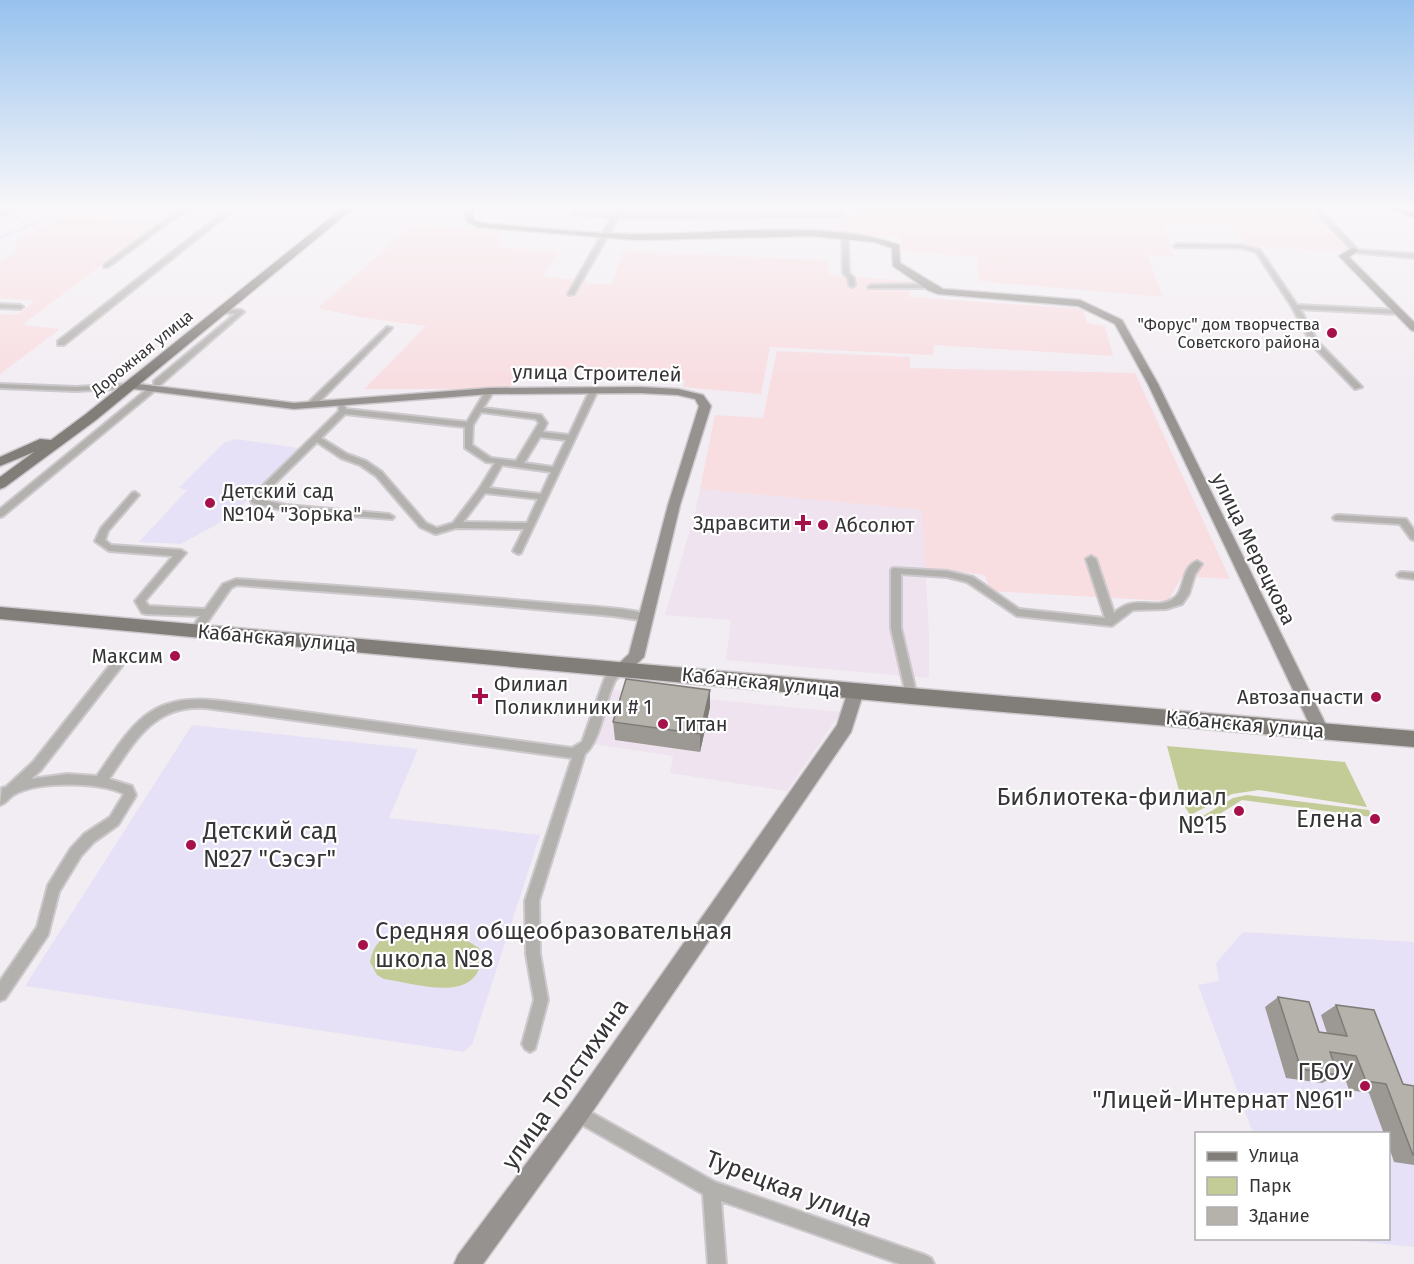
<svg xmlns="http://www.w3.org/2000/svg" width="1414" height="1264" font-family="'Fira Sans',sans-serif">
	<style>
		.built { fill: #eee3ef }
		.industrial { fill: #f8dde1 }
		.education { fill: #e7e1f7 }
		.green { fill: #c3cc96 }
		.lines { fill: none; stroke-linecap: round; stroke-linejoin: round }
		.stream { stroke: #bdd6f6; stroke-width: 1.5 }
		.street-casing { stroke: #ccc8cc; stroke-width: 4 }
		.secondary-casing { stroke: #ccc8cc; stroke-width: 3 }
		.primary-casing { stroke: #ccc8cc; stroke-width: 3 }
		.highway-casing { stroke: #ccc8cc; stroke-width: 3 }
		.street { fill: #b3b1ae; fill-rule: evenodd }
		.secondary { fill: #96928f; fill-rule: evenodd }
		.primary { fill: #817d79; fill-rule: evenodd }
		.highway { fill: #706a66; fill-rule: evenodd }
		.wall { fill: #9c9893 }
		.shaded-wall { fill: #7f7c78 }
		.building { fill: #b5b1ab; stroke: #7f7c78; stroke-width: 1.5 }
		.poi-dot { fill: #a6114c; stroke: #fff; stroke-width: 2 }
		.labels { text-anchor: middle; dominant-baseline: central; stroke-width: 4.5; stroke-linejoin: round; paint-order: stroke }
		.far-poi-label { font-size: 16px; fill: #363436; stroke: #fff; text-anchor: end }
		.far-street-label { font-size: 16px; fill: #363436; stroke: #fff }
		.street-label { font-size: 20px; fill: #363436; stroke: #fff }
		.poi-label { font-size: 20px; fill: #363436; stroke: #fff; text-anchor: start }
		.near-poi-label { font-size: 24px; fill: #363436; stroke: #fff; text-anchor: end }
		.near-street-label { font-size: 24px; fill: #363436; stroke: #fff }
	</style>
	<rect width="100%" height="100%" fill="#f2edf2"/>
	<path class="built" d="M700,489L922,510L929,634V678L726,660L731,620L665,615L695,513Z
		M613,690L841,712L787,791L670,773L673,756L593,744Z"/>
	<path class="industrial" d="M857,207H1306L1348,250L1344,252L1245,246L1235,227L1163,222L1175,257L1147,255L1163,297L979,281L977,257L901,251V237L839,233V216H856Z
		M61,217L160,221L22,325L60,329L0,374V314L18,315L34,301L0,298V261L15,253V241Z
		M412,225L500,231L499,247L559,252L543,277L587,280L586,283L611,285L623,251L827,260L830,275L910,281V297L1083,309L1087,323L1105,326L1113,356L934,345L933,355L770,347L761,394L683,387L685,380L522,365L509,389H364L426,326L359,317L318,308Z
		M777,351L910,357V368L1135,373L1230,579L1182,576L1168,601L990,591L985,575L925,567L922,510L700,489L715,415L763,418Z"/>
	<path class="education" d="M236,439L298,448L232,516L181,544L139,542L187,490L179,488L225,442Z
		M192,725L418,749L389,818L540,835L472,1045L463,1052L25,986Z
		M1243,932L1414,942V1247L1338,1239L1388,1238V1134L1253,1133L1198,985L1219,981L1216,963Z"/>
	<path class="green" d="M1167,746L1345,762L1367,807L1259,790L1232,794L1190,815L1182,802Z
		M1247,795L1369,810L1372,817L1242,800L1202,825L1196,820L1233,798Z
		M398,931L466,940L479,948L482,956C478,1006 416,983 384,979L377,975L370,962C373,945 382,935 398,931Z"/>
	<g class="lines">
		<path class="stream" d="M9,207L27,227
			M0,216L13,212
			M0,238L74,207"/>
		<g class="street-casing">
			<path id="street" d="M11,207H20L0,216V212Z
				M183,207H190L108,267H104V265Z
				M230,207H237L64,345H58V341Z
				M618,207H624L620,214L841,213L844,215L841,217L618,218L574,294L569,295L568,294L612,217L575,215L572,213L575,211L614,214Z
				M1311,207H1317L1358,250L1414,254V258L1350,252L1349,251L1351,249Z
				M845,234L848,236L849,273L854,278L855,285L852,287L849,285L848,278L843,273L842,236Z
				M1177,244L1241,245L1260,250L1297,305L1398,310L1401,312L1398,314L1300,309L1318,342L1362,387L1355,389L1312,345L1292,307L1256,252L1241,248L1175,247L1174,246Z
				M871,285L927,284L930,286L927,288H869L868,287Z
				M0,304L20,305L23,307L20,309L0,308Z
				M222,309L241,310L244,312L160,385H154V381L235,314L220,312V310Z
				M387,327L392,328L315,406H309V402Z
				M0,384L76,387L130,384L134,386L130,388L76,391L0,388Z
				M151,386L158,388L3,516L0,517V509Z
				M591,388L598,390L521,553L518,554L513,551L524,529L456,528L436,534L433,533L420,527L376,476L360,465L341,458L317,442L259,499L286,505L389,514L394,517L392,519L286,511L252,503L251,501L252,496L339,411L338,402H344L346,409L467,422L487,389H490L494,391L483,408L541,415L547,423L543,432L569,435ZM481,412L536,419L539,423L516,461L491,458L472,445L473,425ZM345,414L465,427V448L486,462L495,463L479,489L453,523L437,528L426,523L382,472L366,461L347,454L321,438ZM540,437L566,440L553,467L524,463ZM502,465L551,472L541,494L489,488ZM485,493L538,499L527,523L463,522Z
				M135,492L139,495L108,531L105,540L111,545L181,550L186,553L145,601L149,606L205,609L223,584L236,579C348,586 460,595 572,605C587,606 644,609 652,617L647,621L613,616L412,598L237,585L231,588L199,634L195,635L190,631L200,616L146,614L142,613L135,601L173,556L109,551L95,541L101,528L132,493Z
				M1338,515L1406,519L1414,530V540L1411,539L1400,524L1335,520L1333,518L1335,516Z
				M1091,556L1096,559L1114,613C1135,593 1155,611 1173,599C1186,591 1180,568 1197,561L1202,564L1195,574L1189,594L1182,604L1166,609L1133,610L1112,626L1017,616L967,582L947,577L901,574V628L917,696L915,699H907L891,628V570L893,568L947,571L973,577L1019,609L1105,618L1086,559Z
				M1402,572L1414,573V579L1399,577L1397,575L1399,573Z
				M118,659L122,660L123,663L122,666L41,770L31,779L67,774L97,776C134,722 150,692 222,701L572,748L582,742L606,675L617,666H625L626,669C623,674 616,677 614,683C604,703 602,739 585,754L539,901L540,954L548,1000L535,1049L530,1052L525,1049L522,1044L534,1000L526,954L525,901L572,758L206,708C154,704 135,741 109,779L132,786L136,795L134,799L118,825L94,842L81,856L59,892L48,935L5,999L0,1001V981L37,927L48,885L71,848L84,834L110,817L124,794C100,782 40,781 15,794C9,797 7,803 0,805L2,788L6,787L33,762L114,660Z
				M578,1105L715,1182L925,1255L931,1258L934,1264H900L721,1201L726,1264H708L703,1194L572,1119L570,1113L572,1107Z"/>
		</g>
		<g class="secondary-casing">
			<path id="secondary" d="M466,207H474L472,214L474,220L482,223C533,227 585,234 636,234C716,235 825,218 899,245L900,263L943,289L1080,300L1122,320L1158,384L1329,731L1327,736L1321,738L1315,736L1148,384L1115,324L1078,306L938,294L928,290L893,266L892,248L875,242L812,236L636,240L478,227L467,222L464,214Z
				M1352,248L1359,250L1349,257L1414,322V331L1411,330L1339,256Z
				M130,383L294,403L490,388L640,387L678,389L703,395L711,406L680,505L644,657L627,673H615L613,669L629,654L668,505L699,406L695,399L678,395L640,393L490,394L294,409L126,388V384Z
				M856,685L862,687L864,691L851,732L586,1121L483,1264H454L458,1255L570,1105L837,725L848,691L850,687Z"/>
		</g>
		<g class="primary-casing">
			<path id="primary" d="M344,207H355L96,420L5,487L0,489V477L34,452L0,466V457L40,439L51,440L86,414Z
				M0,607L911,688L1414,731V747L911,704L0,619Z"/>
		</g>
		<g class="highway-casing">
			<path id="highway" d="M1382,207H1399L1414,211V217Z"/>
		</g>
		<use href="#street" class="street"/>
		<use href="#secondary" class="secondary"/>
		<use href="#primary" class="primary"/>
		<use href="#highway" class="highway"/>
	</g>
	<path class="wall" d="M710,690V707L700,752L615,740L613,722Z
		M1278,997L1319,1032L1327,1033L1321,1015L1336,1005L1403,1084L1414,1086V1165L1394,1162L1389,1147V1134H1384L1369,1093L1349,1090L1340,1064H1334L1338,1075L1322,1083L1286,1078L1265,1007Z"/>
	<path class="shaded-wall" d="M710,690V707L700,752V734Z"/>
	<path class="building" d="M626,679L710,690L700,734L613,722Z
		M1278,997L1309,1002L1319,1032L1347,1036L1336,1005L1374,1010L1403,1084L1414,1086V1155H1413L1386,1084L1366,1081L1356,1056L1330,1052L1338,1075L1301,1069Z"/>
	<linearGradient id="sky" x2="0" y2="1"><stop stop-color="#97c2ee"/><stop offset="0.54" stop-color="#f9f7f9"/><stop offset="1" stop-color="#f9f7f9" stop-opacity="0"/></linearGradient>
	<rect width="1414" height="384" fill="url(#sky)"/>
	<g class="poi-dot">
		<circle cx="1332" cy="333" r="6"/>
		<circle cx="210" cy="503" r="6"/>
		<path d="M800 514h6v6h6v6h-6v6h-6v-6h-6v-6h6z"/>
		<circle cx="823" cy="525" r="6"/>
		<circle cx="175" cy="656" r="6"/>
		<path d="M477 687h6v6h6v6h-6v6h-6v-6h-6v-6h6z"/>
		<circle cx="1376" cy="697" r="6"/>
		<circle cx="663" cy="724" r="6"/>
		<circle cx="1239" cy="811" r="6"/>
		<circle cx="1375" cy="819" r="6"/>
		<circle cx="191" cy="845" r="6"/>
		<circle cx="363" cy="945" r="6"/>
		<circle cx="1365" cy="1086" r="6"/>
	</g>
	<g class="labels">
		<g class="far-poi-label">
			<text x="1320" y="324">"Форус" дом творчества<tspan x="1320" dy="18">Советского района</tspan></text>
		</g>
		<g class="far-street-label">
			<text transform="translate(142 353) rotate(-39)">Дорожная улица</text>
		</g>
		<g class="street-label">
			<text transform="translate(597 373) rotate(1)">улица Строителей</text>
			<text transform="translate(1254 549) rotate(64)">улица Мерецкова</text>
			<text transform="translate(277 638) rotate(5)">Кабанская улица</text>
			<text transform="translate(761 682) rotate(6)">Кабанская улица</text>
			<text transform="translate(1245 724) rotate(5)">Кабанская улица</text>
		</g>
		<g class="poi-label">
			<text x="222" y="491">Детский сад<tspan x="222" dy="23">№104 "Зорька"</tspan></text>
			<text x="791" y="523" text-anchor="end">Здравсити</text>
			<text x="835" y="525">Абсолют</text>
			<text x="163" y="656" text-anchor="end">Максим</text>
			<text x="494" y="684">Филиал<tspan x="494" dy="23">Поликлиники # 1</tspan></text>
			<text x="1364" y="697" text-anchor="end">Автозапчасти</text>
			<text x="675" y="724">Титан</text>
		</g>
		<g class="near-poi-label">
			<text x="1227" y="797">Библиотека-филиал<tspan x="1227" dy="28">№15</tspan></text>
			<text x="1363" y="819">Елена</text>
			<text x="203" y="831" text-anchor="start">Детский сад<tspan x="203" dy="28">№27 "Сэсэг"</tspan></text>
			<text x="375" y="931" text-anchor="start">Средняя общеобразовательная<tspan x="375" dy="28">школа №8</tspan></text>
			<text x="1353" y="1072">ГБОУ<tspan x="1353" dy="28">"Лицей-Интернат №61"</tspan></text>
		</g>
		<g class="near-street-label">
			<text transform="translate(565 1084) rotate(-55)">улица Толстихина</text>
			<text transform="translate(789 1189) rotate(21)">Турецкая улица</text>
		</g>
	</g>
	<rect x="1195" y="1132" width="195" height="108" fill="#ffffff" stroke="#afaeaf" stroke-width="1.5"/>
	<rect x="1207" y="1152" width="30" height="9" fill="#817d79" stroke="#afaeaf" stroke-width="1.5"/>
	<text x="1249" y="1162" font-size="18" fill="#363436">Улица</text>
	<rect x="1207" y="1177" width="30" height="18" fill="#c3cc96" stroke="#afaeaf" stroke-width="1.5"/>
	<text x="1249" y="1192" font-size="18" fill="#363436">Парк</text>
	<rect x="1207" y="1207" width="30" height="18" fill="#b5b1ab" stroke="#afaeaf" stroke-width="1.5"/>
	<text x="1249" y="1222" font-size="18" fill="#363436">Здание</text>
</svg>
